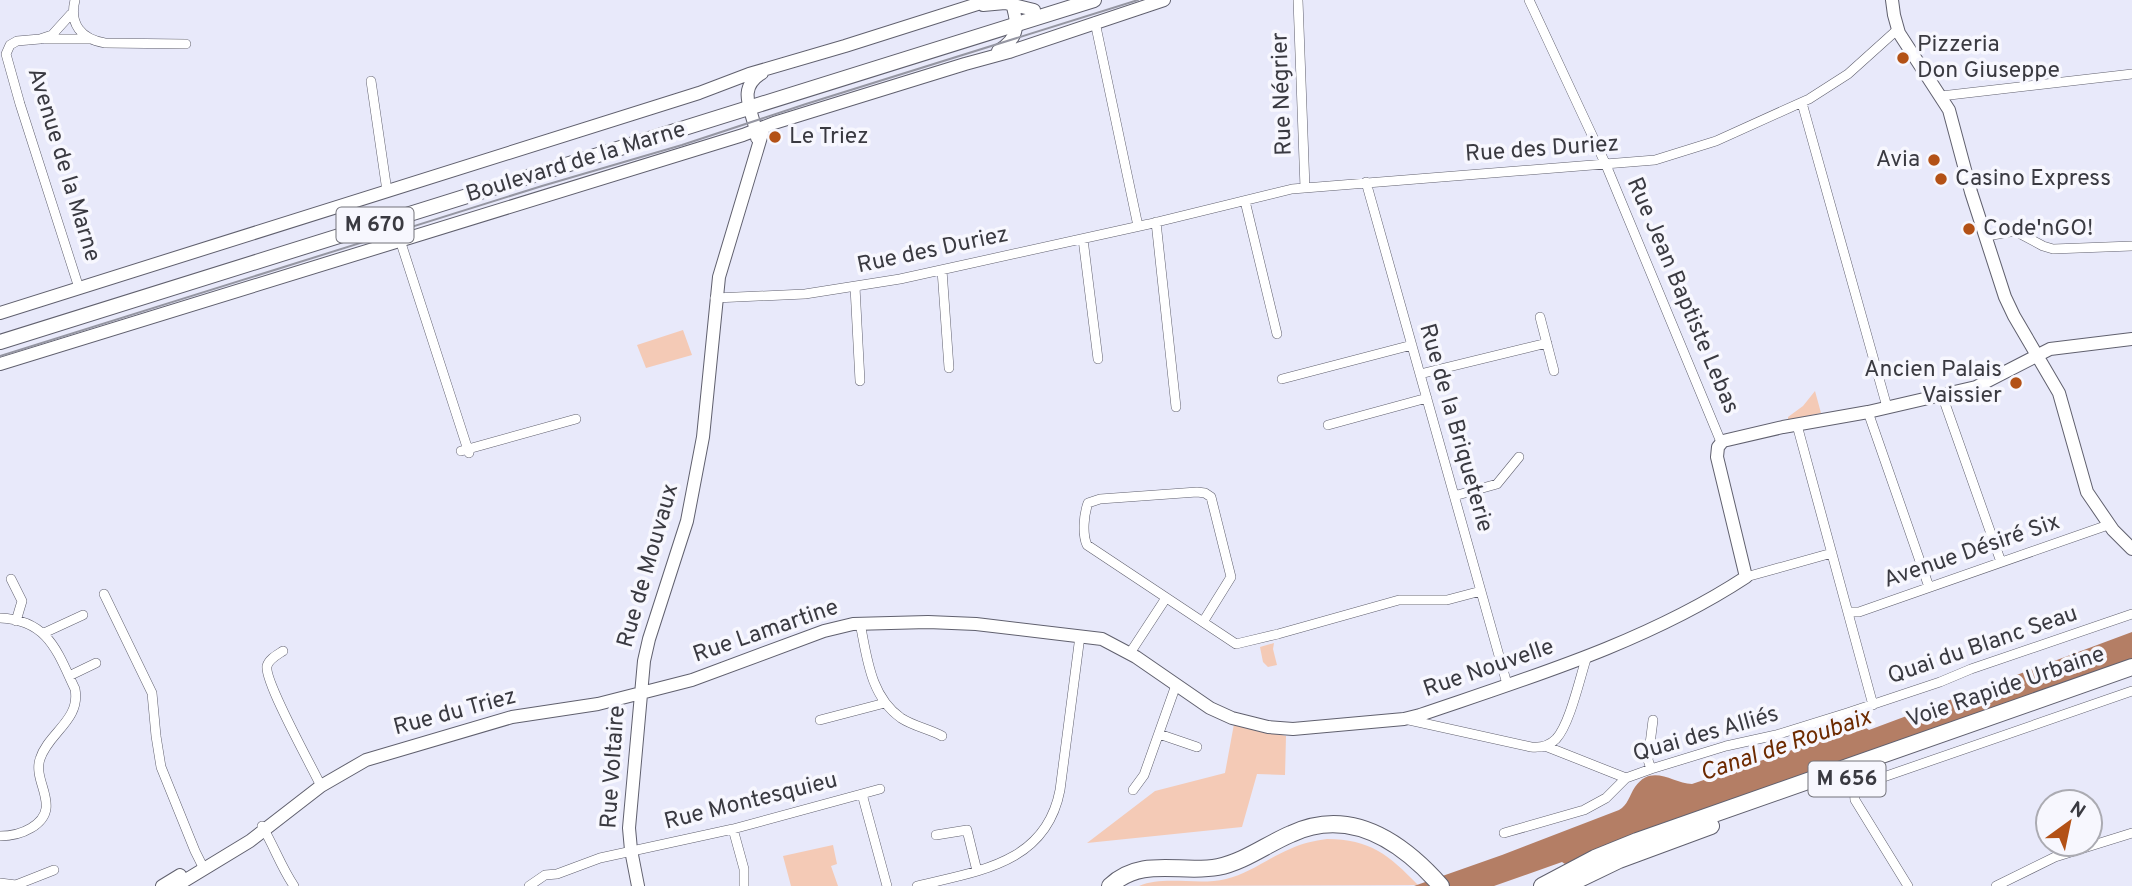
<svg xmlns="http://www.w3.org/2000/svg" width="2132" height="886" font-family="Overpass,sans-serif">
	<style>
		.green { fill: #f4cab6 }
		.water { fill: #b47e65 }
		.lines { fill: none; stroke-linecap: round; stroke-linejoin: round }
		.street-casing { stroke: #60606e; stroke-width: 10 }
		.secondary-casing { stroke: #60606e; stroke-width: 14 }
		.primary-casing { stroke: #60606e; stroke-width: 16 }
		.highway-casing { stroke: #60606e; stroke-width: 18 }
		.street { stroke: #fff; stroke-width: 9 }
		.secondary { stroke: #fff; stroke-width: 12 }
		.primary { stroke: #fff; stroke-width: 14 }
		.highway { stroke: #fff; stroke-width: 16 }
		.tram { stroke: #9596a2; stroke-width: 2 }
		.poi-dot { fill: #b35116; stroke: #f7f7fe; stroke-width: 2.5 }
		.labels { text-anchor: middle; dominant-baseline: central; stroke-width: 7; stroke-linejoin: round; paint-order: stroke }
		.shield { fill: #f7f7fe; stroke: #73737a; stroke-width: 2 }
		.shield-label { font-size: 21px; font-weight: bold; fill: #3a3a41 }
		.poi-label { font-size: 23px; fill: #3a3a41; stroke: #f7f7fe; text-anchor: start }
		.street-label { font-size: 23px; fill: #3a3a41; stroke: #f7f7fe }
		.water-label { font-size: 24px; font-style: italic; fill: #6d2a00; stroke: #f7f7fe }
	</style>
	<rect width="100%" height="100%" fill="#e8e9fa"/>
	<path class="green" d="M683,330L692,355L646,368L637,345Z
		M1815,391L1821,413L1788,420V417L1803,406Z
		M1274,643L1273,649L1277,665L1268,667L1263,662L1260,647Z
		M1234,724L1286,736L1285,775L1257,774L1242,827L1087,843L1155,791L1225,773Z
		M1327,839C1370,839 1389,855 1418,885L1139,886C1165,875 1198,886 1226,879C1249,874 1268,858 1290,849C1302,843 1314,841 1327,839Z
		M833,845L837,864L831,866L838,886H791L783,856Z"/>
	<path class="water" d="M2132,632V660L1663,823L1565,864L1562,862L1494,886H1414L1502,855L1619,810C1628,805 1629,796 1635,787C1652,763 1672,783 1692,784L1863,726L1869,730Z"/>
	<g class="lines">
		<g class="street-casing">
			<path id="street" d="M75,0C69,24 81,39 105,43L186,44
				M1298,0L1305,188
				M1529,0L1606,165L1721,442
				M71,14L52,35L40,39L17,41L10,45L6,54L20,104L79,288
				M1095,22L1138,226
				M46,39H91
				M371,81L387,191
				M1941,96L2132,74
				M1802,103L1887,407
				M1366,182L1507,684
				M1245,201L1277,334
				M1156,222L1176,407
				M1987,236L2015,231L2043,246L2053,249L2132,246
				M1083,239L1098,359
				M400,240L469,453
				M942,270L949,368
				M855,287L860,381
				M715,298L805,294L900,279L1149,224L1292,189L1655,160L1716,141L1809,99L1848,74L1898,29
				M1540,317L1554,371
				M1420,374L1547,343
				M1282,379L1412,345
				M1942,395L2001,562
				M1868,412L1929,587
				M1328,425L1427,398
				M1797,425L1873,705
				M461,451L576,419
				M1454,496L1497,484L1519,457
				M1746,577L1832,553
				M11,579L22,601L16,621
				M104,594L152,693L156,736L161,767L195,851L204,869
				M1849,612H1859L2108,525
				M0,618C48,620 57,651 75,689C81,720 48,733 40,759C32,783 64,808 31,828C21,834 12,836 0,836
				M1203,622L1231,577L1211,497L1205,493L1197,492L1100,499L1088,503C1084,514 1082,534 1087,545L1236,644L1278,634L1399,600H1447L1481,591
				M860,623C867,657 870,696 901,718C913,726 929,729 942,736
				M44,633L83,615
				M283,651C277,655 269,659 267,666C264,681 312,767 321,786
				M1130,653L1166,598
				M69,676L96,663
				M820,720L885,703
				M1409,720L1531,747C1541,748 1549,746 1556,739C1570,724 1580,677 1587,656
				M1159,734L1197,747
				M1545,746L1626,778
				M1651,769L1648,760L1653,720
				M1133,790L1144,775L1176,685
				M862,794L887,886
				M262,826C274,846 281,867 294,886
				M733,829L744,869V886
				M1504,833L1584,810L1606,798L1626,778L1651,769L1726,746L1776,735L1847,713L1940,682L1971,669L2132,614
				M936,835L967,830L977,871
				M0,883L16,885L54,870
				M529,886L545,875L557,874L600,858L733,829L880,789
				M917,886C978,871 1046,864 1060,790L1080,636
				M1908,886L1855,800C1853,788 1863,785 1872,781L2132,691
				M1996,886L2055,857L2132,833"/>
		</g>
		<g class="secondary-casing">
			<path id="secondary" d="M1892,0L1894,15L1899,33L1949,110L1971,192L2005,297L2014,316L2059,393L2087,492L2113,530L2132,549
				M983,5L1005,3L1034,10
				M998,51C1021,37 1018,23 1011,0
				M757,138C755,113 734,90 762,73
				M0,313L699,93L749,74L845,46L990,0
				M0,364L743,135L774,123L965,64L1009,52L1164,0
				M162,886L180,875
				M176,886L250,841L321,786L366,760L512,717L598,704L692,680L824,631L853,624L928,622L976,624L1102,639L1136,657L1210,708L1232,718L1268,727L1293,729L1404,719L1420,715C1531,677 1647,642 1746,577L1717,457L1718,447L1723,441L1783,427L1868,412L1976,387L2050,349L2132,339
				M638,886L631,850L629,828L644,661L649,639L687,521L703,437L719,277L764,127"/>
		</g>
		<g class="primary-casing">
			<path id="primary" d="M0,342L1094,0"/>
		</g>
		<g class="highway-casing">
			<path id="highway" d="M1110,886C1142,856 1181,874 1218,867C1244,862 1267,844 1291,834C1351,806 1403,843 1441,886
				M1542,886L1595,858L1637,841L2132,667
				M1565,886L1619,860L1711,826"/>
		</g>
		<use href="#street" class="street"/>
		<use href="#secondary" class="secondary"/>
		<use href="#primary" class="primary"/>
		<use href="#highway" class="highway"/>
		<path class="tram" d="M0,356L542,186L682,145L806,104L1138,0"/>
	</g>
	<g class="poi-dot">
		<circle cx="1903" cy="58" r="7"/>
		<circle cx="775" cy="137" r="7"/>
		<circle cx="1934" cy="160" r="7"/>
		<circle cx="1941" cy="179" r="7"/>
		<circle cx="1969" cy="229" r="7"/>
		<circle cx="2016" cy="383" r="7"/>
	</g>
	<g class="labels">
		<g class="shield">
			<rect x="336.5" y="207.5" width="77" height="35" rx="5"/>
			<rect x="1808.5" y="761.5" width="77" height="35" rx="5"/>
		</g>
		<g class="shield-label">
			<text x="375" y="225">M 670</text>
			<text x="1847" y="779">M 656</text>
		</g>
		<g class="poi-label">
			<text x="1917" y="45">Pizzeria<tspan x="1917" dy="26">Don Giuseppe</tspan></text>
			<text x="789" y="137">Le Triez</text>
			<text x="1920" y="160" text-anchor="end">Avia</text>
			<text x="1955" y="179">Casino Express</text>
			<text x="1983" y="229">Code'nGO!</text>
			<text x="2002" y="370" text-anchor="end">Ancien Palais<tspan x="2002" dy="26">Vaissier</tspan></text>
		</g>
		<g class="street-label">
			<text transform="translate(1283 94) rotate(-92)">Rue Négrier</text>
			<text transform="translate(1542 150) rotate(-4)">Rue des Duriez</text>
			<text transform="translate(576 163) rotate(-17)">Boulevard de la Marne</text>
			<text transform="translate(63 165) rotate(73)">Avenue de la Marne</text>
			<text transform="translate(933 251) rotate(-12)">Rue des Duriez</text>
			<text transform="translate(1682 296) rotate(67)">Rue Jean Baptiste Lebas</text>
			<text transform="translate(1455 428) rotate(74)">Rue de la Briqueterie</text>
			<text transform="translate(1972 552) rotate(-19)">Avenue Désiré Six</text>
			<text transform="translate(649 566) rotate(-74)">Rue de Mouvaux</text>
			<text transform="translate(766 632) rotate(-19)">Rue Lamartine</text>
			<text transform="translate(1983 646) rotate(-19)">Quai du Blanc Seau</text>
			<text transform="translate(1489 669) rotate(-19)">Rue Nouvelle</text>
			<text transform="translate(2006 688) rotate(-19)">Voie Rapide Urbaine</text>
			<text transform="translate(455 713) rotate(-15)">Rue du Triez</text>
			<text transform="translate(1706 735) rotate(-16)">Quai des Alliés</text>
			<text transform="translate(614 767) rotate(-86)">Rue Voltaire</text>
			<text transform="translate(751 802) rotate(-14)">Rue Montesquieu</text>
		</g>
		<g class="water-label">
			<text transform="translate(1786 746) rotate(-19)">Canal de Roubaix</text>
		</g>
	</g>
	<g transform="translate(2069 823) rotate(33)"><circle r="33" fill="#f7f7fe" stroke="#ababb2" stroke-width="2"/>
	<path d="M0-5L12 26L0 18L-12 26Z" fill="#b35116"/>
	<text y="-10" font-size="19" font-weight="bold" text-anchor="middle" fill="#3a3a41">N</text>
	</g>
</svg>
